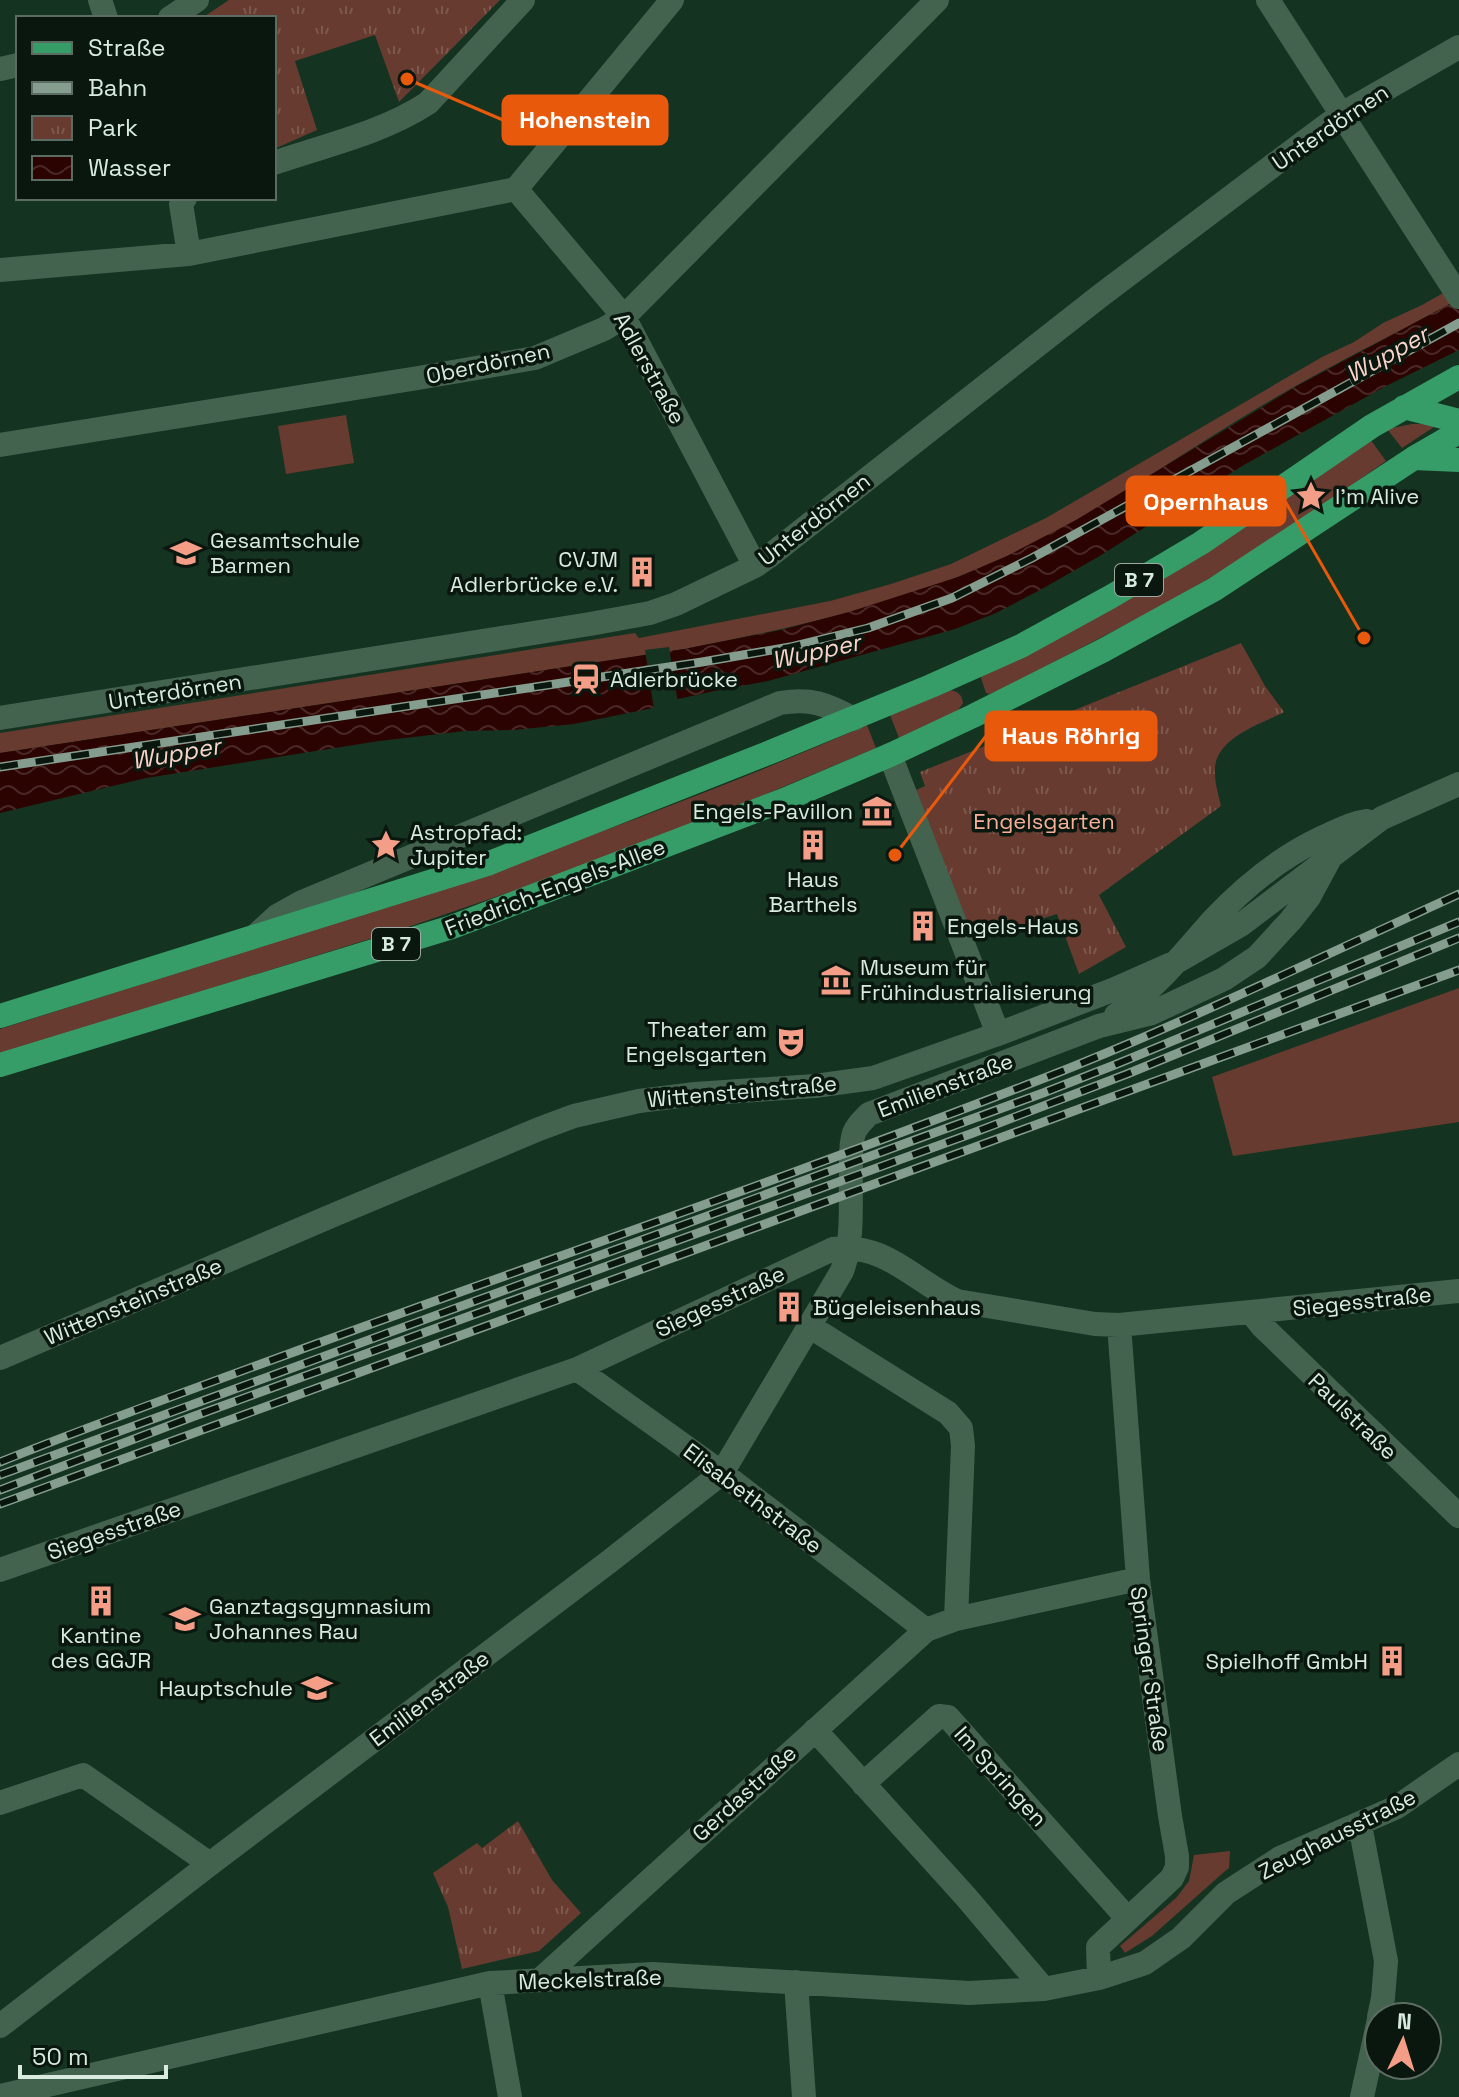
<svg xmlns="http://www.w3.org/2000/svg" width="1459" height="2097" font-family="'Space Grotesk',sans-serif">
	<style>
		.grass { fill: #673b2f }
		.park { fill: url(#park-tufts) }
		.water { fill: url(#water-waves) }
		.pier { fill: #143321 }
		.lines { fill: none; stroke-linecap: round; stroke-linejoin: round }
		.minor { stroke: #43634f; stroke-width: 24 }
		.major { stroke: #369d69; stroke-width: 24 }
		.rail-casing { stroke: #859d8e; stroke-width: 9 }
		.rail { stroke: #0a170f; stroke-width: 6; stroke-dasharray: 18; stroke-linecap: butt }
		.labels { text-anchor: middle; dominant-baseline: central; stroke-width: 7; stroke-linejoin: round; paint-order: stroke }
		.shield { fill: #0a170f; stroke: #9baba1; stroke-width: 2 }
		.shield-label { font-size: 20px; font-weight: bold; fill: #d9ebdf }
		.street-label { font-size: 22px; fill: #d9ebdf; stroke: #0a170f }
		.poi-label { font-size: 22px; fill: #d9ebdf; stroke: #0a170f; text-anchor: start }
		.park-label { font-size: 22px; fill: #faaf9a; stroke: #0a170f }
		.water-label { font-size: 24px; font-style: italic; fill: #fbd4c9; stroke: #0a170f }
		.leader { fill: none; stroke: #e8590c; stroke-width: 3 }
		.callout-dot { fill: #e8590c; stroke: #0a170f; stroke-width: 3 }
		.callout { fill: #e8590c; stroke: #e8590c; stroke-width: 3 }
		.callout-label { font-size: 24px; text-anchor: middle; font-weight: bold; fill: #fff }
	</style>
	<defs>
		<pattern id="park-tufts" width="24" height="20" patternUnits="userSpaceOnUse" patternTransform="scale(2)"><rect width="24" height="20" fill="#673b2f"/><path d="M3 7l-1-3M5 7V3M7 7l1-3M15 17l-1-3M17 17v-4M19 17l1-3" fill="none" stroke="#7c584d"/></pattern>
		<pattern id="water-waves" width="16" height="10" patternUnits="userSpaceOnUse" patternTransform="scale(2)"><rect width="16" height="10" fill="#2b0300"/><path d="M0 5q4-4 8 0t8 0" fill="none" stroke="#492825"/></pattern>
	</defs>
	<rect width="100%" height="100%" fill="#143321"/>
	<path class="grass" d="M1459,284V299C1392,336 1322,369 1256,409C1174,458 1091,518 1005,557C903,604 793,628 684,649L0,753V733L635,633L639,638L830,601L891,584L951,564L1046,518L1322,357L1354,342L1383,323L1422,305Z
		M346,415L354,463L286,474L278,426Z
		M1412,424H1425L1434,427L1402,448L1387,429Z
		M1370,439L1386,461L1297,523L1232,565L1169,602L1002,689L989,694L986,693L981,678L983,673Z
		M950,690C958,692 962,694 963,703L957,712L899,738L890,715Z
		M867,725L876,748L730,809L548,879L408,927L0,1054V1029C292,936 586,849 867,725Z
		M1459,988V1122L1233,1156L1212,1077Z
		M1230,1851L1229,1868L1224,1872L1152,1936L1125,1953L1120,1946L1176,1898L1189,1881L1194,1855Z"/>
	<path class="park" d="M229,0H500L399,102L375,35L295,61L317,130L274,149V18H202Z
		M1241,643L1265,686L1284,712C1261,724 1218,737 1215,767C1214,780 1218,793 1221,806L1099,895L1126,947L1079,974L1057,914L973,940L916,790L925,786L920,772Z
		M518,1821L552,1880L581,1913L539,1951L462,1969L448,1907L433,1873L477,1843L482,1848Z"/>
	<path class="water" d="M1459,299V350L1384,387L1242,466L1098,557L1040,590L996,613L955,629L768,681L719,690L678,699L653,708L574,724L513,730L465,731L379,741L146,778L0,813V753L684,649L781,630L849,612L958,577L1007,556L1076,520L1297,386Z"/>
	<path class="pier" d="M669,647L678,703L654,710L645,650Z"/>
	<g class="lines">
		<path class="minor" d="M100,0L106,18
			M1268,0L1459,297
			M170,18L197,0
			M0,69L18,65
			M274,163C326,145 382,133 428,103L523,0
			M516,189L624,317L755,566
			M185,198L181,204L189,254
			M0,270L189,254L516,189L672,0
			M0,445L418,378L535,358L604,329L624,317L937,0
			M0,718L590,624L650,613L676,604L755,566L768,557L1100,296L1304,142L1342,114L1459,47
			M890,755L998,1034
			M254,937L277,916L302,902L780,703C812,698 826,704 854,719
			M1116,1015C1156,989 1182,955 1213,920C1245,886 1279,858 1321,838C1337,831 1351,823 1367,821
			M1251,1312L1262,1326L1459,1516
			M809,1326L948,1413L961,1428L963,1446L956,1619
			M0,1358L336,1214L539,1129L574,1116L639,1101L695,1094L815,1086L873,1078L998,1034L1115,989L1176,962L1242,924L1382,818L1459,784
			M577,1369L722,1473L926,1630
			M0,1570L577,1369L833,1249C885,1242 914,1281 957,1301L1095,1324L1119,1325L1459,1291
			M815,1730L966,1897L1044,1989
			M863,1784L939,1716L948,1717L1127,1918
			M0,1803L83,1775L210,1864
			M1360,1825L1386,1961L1383,1998L1379,2017
			M1099,1978L1098,1947L1172,1878L1177,1867V1856L1170,1816L1138,1579L1119,1325
			M540,1980L926,1630L956,1619L1138,1579
			M796,1982L804,2097
			M490,1983L510,2097
			M0,2026L210,1864L610,1561L722,1473L842,1271C854,1239 850,1204 851,1171C851,1159 850,1145 854,1133C857,1125 863,1120 869,1114L1099,1026L1152,1013L1224,979L1257,957L1291,920L1309,897L1330,858
			M0,2096L490,1983L653,1974L969,1993L1044,1989L1099,1978L1145,1963L1181,1938L1226,1893L1280,1858L1397,1807L1459,1764
			M1362,2097L1379,2019"/>
		<path class="major" d="M1404,407L1459,421
			M1414,458L1459,460
			M0,1016L487,864L773,751L931,686L1021,646L1112,596L1201,543L1372,426L1459,377
			M0,1065L452,927L784,800L890,755L973,716L1104,650L1215,589L1414,458L1459,432"/>
		<g class="rail-casing">
			<path id="rail" d="M0,767L702,662L790,647L868,628L952,598L1032,558L1459,323
				M0,1462C100,1422 201,1386 302,1349C546,1260 792,1176 1034,1082C1179,1026 1318,958 1459,894
				M0,1475L1043,1093L1117,1064L1459,922
				M0,1490L192,1417L973,1133L1127,1074L1459,938
				M0,1504L1459,970"/>
		</g>
		<use href="#rail" class="rail"/>
	</g>
	<defs>
		<g id="sight-bare" transform="scale(2.4)"><path d="M0-6L1.8-2.2L6-1.7L2.9 1.2L3.7 5.4L0 3.3L-3.7 5.4L-2.9 1.2L-6-1.7L-1.8-2.2Z" fill="#f49e87" stroke="#0a170f" stroke-width="2.5" paint-order="stroke"/></g>
		<g id="school-bare" transform="scale(2.4)"><path d="M0-5L7-2L0 1L-7-2ZM-4 1L0 2.5L4 1V4Q0 6-4 4Z" fill="#f49e87" stroke="#0a170f" stroke-width="2.5" paint-order="stroke"/></g>
		<g id="building-bare" transform="scale(2.4)"><path d="M-4-6H4V6H1V3H-1V6H-4ZM-2.5-4.3h1.7v1.8h-1.7ZM.8-4.3h1.7v1.8H.8ZM-2.5-1h1.7V.8h-1.7ZM.8-1h1.7V.8H.8Z" fill="#f49e87" stroke="#0a170f" stroke-width="2.5" paint-order="stroke"/></g>
		<g id="station-bare" transform="scale(2.4)"><path d="M-3-6H3Q5-6 5-4V2Q5 4 3 4L4.5 6H3L1.5 4h-3L-3 6H-4.5L-3 4Q-5 4-5 2V-4Q-5-6-3-6ZM-3.5-4v3h7v-3ZM-3.5 1v1.5H-2V1ZM2 1v1.5H3.5V1Z" fill="#f49e87" stroke="#0a170f" stroke-width="2.5" paint-order="stroke"/></g>
		<g id="museum-bare" transform="scale(2.4)"><path d="M0-6L6-3V-2H-6V-3ZM-5-1h2V3h-2ZM-1-1h2V3h-2ZM3-1h2V3H3ZM-6 4H6V6H-6Z" fill="#f49e87" stroke="#0a170f" stroke-width="2.5" paint-order="stroke"/></g>
		<g id="theatre-bare" transform="scale(2.4)"><path d="M-5-5.5Q0-4 5-5.5V0Q5 5 0 6Q-5 5-5 0ZM-3.3-2.5H-1v1.5H-3.3ZM1-2.5H3.3v1.5H1ZM-2.8 1Q0 5.5 2.8 1Z" fill="#f49e87" stroke="#0a170f" stroke-width="2.5" paint-order="stroke"/></g>
	</defs>
	<g fill-rule="evenodd">
		<use href="#sight-bare" x="1311" y="496"/>
		<use href="#school-bare" x="186" y="553"/>
		<use href="#building-bare" x="642" y="572"/>
		<use href="#station-bare" x="586" y="679"/>
		<use href="#museum-bare" x="877" y="811"/>
		<use href="#sight-bare" x="386" y="845"/>
		<use href="#building-bare" x="813" y="845"/>
		<use href="#building-bare" x="923" y="926"/>
		<use href="#museum-bare" x="836" y="980"/>
		<use href="#theatre-bare" x="791" y="1042"/>
		<use href="#building-bare" x="789" y="1307"/>
		<use href="#building-bare" x="101" y="1601"/>
		<use href="#school-bare" x="185" y="1619"/>
		<use href="#building-bare" x="1392" y="1661"/>
		<use href="#school-bare" x="317" y="1688"/>
	</g>
	<g class="labels">
		<g class="shield">
			<rect x="1115" y="564" width="48" height="32" rx="6"/>
			<rect x="372" y="928" width="48" height="32" rx="6"/>
		</g>
		<g class="shield-label">
			<text x="1139" y="580">B 7</text>
			<text x="396" y="944">B 7</text>
		</g>
		<g class="street-label">
			<text transform="translate(1330 127) rotate(-34)">Unterdörnen</text>
			<text transform="translate(488 363) rotate(-12)">Oberdörnen</text>
			<text transform="translate(650 368) rotate(61)">Adlerstraße</text>
			<text transform="translate(814 519) rotate(-38)">Unterdörnen</text>
			<text transform="translate(175 691) rotate(-9)">Unterdörnen</text>
			<text transform="translate(555 887) rotate(-21)">Friedrich-Engels-Allee</text>
			<text transform="translate(945 1085) rotate(-21)">Emilienstraße</text>
			<text transform="translate(742 1091) rotate(-5)">Wittensteinstraße</text>
			<text transform="translate(133 1301) rotate(-23)">Wittensteinstraße</text>
			<text transform="translate(720 1301) rotate(-25)">Siegesstraße</text>
			<text transform="translate(1362 1301) rotate(-6)">Siegesstraße</text>
			<text transform="translate(1353 1416) rotate(44)">Paulstraße</text>
			<text transform="translate(753 1498) rotate(37)">Elisabethstraße</text>
			<text transform="translate(114 1530) rotate(-19)">Siegesstraße</text>
			<text transform="translate(1150 1669) rotate(82)">Springer Straße</text>
			<text transform="translate(429 1698) rotate(-37)">Emilienstraße</text>
			<text transform="translate(1001 1776) rotate(48)">Im Springen</text>
			<text transform="translate(744 1793) rotate(-42)">Gerdastraße</text>
			<text transform="translate(1337 1834) rotate(-27)">Zeughausstraße</text>
			<text transform="translate(590 1979) rotate(-2)">Meckelstraße</text>
		</g>
		<g class="poi-label">
			<text x="1335" y="496">I'm Alive</text>
			<text x="210" y="540">Gesamtschule<tspan x="210" dy="25">Barmen</tspan></text>
			<text x="618" y="559" text-anchor="end">CVJM<tspan x="618" dy="25">Adlerbrücke e.V.</tspan></text>
			<text x="610" y="679">Adlerbrücke</text>
			<text x="853" y="811" text-anchor="end">Engels-Pavillon</text>
			<text x="410" y="832">Astropfad:<tspan x="410" dy="25">Jupiter</tspan></text>
			<text x="813" y="879" text-anchor="middle">Haus<tspan x="813" dy="25">Barthels</tspan></text>
			<text x="947" y="926">Engels-Haus</text>
			<text x="860" y="967">Museum für<tspan x="860" dy="25">Frühindustrialisierung</tspan></text>
			<text x="767" y="1029" text-anchor="end">Theater am<tspan x="767" dy="25">Engelsgarten</tspan></text>
			<text x="813" y="1307">Bügeleisenhaus</text>
			<text x="209" y="1606">Ganztagsgymnasium<tspan x="209" dy="25">Johannes Rau</tspan></text>
			<text x="101" y="1635" text-anchor="middle">Kantine<tspan x="101" dy="25">des GGJR</tspan></text>
			<text x="1368" y="1661" text-anchor="end">Spielhoff GmbH</text>
			<text x="293" y="1688" text-anchor="end">Hauptschule</text>
		</g>
		<g class="park-label">
			<text x="1044" y="821">Engelsgarten</text>
		</g>
		<g class="water-label">
			<text transform="translate(1387 354) rotate(-29)">Wupper</text>
			<text transform="translate(816 651) rotate(-12)">Wupper</text>
			<text transform="translate(176 753) rotate(-10)">Wupper</text>
		</g>
	</g>
	<path class="leader" d="M407 79L503 120M1364 638L1285 501M895 855L986 736"/>
	<g class="callout-dot">
		<circle cx="407" cy="79" r="8"/>
		<circle cx="1364" cy="638" r="8"/>
		<circle cx="895" cy="855" r="8"/>
	</g>
	<g class="callout">
		<rect x="503" y="96" width="164" height="48" rx="8"/>
		<rect x="1127" y="477" width="158" height="48" rx="8"/>
		<rect x="986" y="712" width="170" height="48" rx="8"/>
	</g>
	<g class="callout-label">
		<text x="585" y="128">Hohenstein</text>
		<text x="1206" y="510">Opernhaus</text>
		<text x="1071" y="744">Haus Röhrig</text>
	</g>
	<rect x="16" y="16" width="260" height="184" fill="#0a170f" stroke="#5d6c62" stroke-width="2"/>
	<rect x="32" y="42" width="40" height="12" fill="#369d69" stroke="#5d6c62" stroke-width="2"/>
	<text x="88" y="56" font-size="24" fill="#d9ebdf">Straße</text>
	<rect x="32" y="82" width="40" height="12" fill="#859d8e" stroke="#5d6c62" stroke-width="2"/>
	<text x="88" y="96" font-size="24" fill="#d9ebdf">Bahn</text>
	<rect x="32" y="116" width="40" height="24" fill="url(#park-tufts)" stroke="#5d6c62" stroke-width="2"/>
	<text x="88" y="136" font-size="24" fill="#d9ebdf">Park</text>
	<rect x="32" y="156" width="40" height="24" fill="url(#water-waves)" stroke="#5d6c62" stroke-width="2"/>
	<text x="88" y="176" font-size="24" fill="#d9ebdf">Wasser</text>
	<g transform="translate(1403 2041) rotate(4)"><circle r="38" fill="#0a170f" stroke="#5d6c62" stroke-width="2"/>
	<path d="M0-6L14 30L0 20L-14 30Z" fill="#f49e87"/>
	<text y="-12" font-size="22" font-weight="bold" text-anchor="middle" fill="#d9ebdf">N</text>
	</g>
	<path d="M20 2065v12h146v-12" fill="none" stroke="#d9ebdf" stroke-width="4"/>
	<text x="32" y="2065" font-size="24" fill="#d9ebdf" stroke="#0a170f" stroke-width="6" paint-order="stroke">50 m</text>
</svg>
